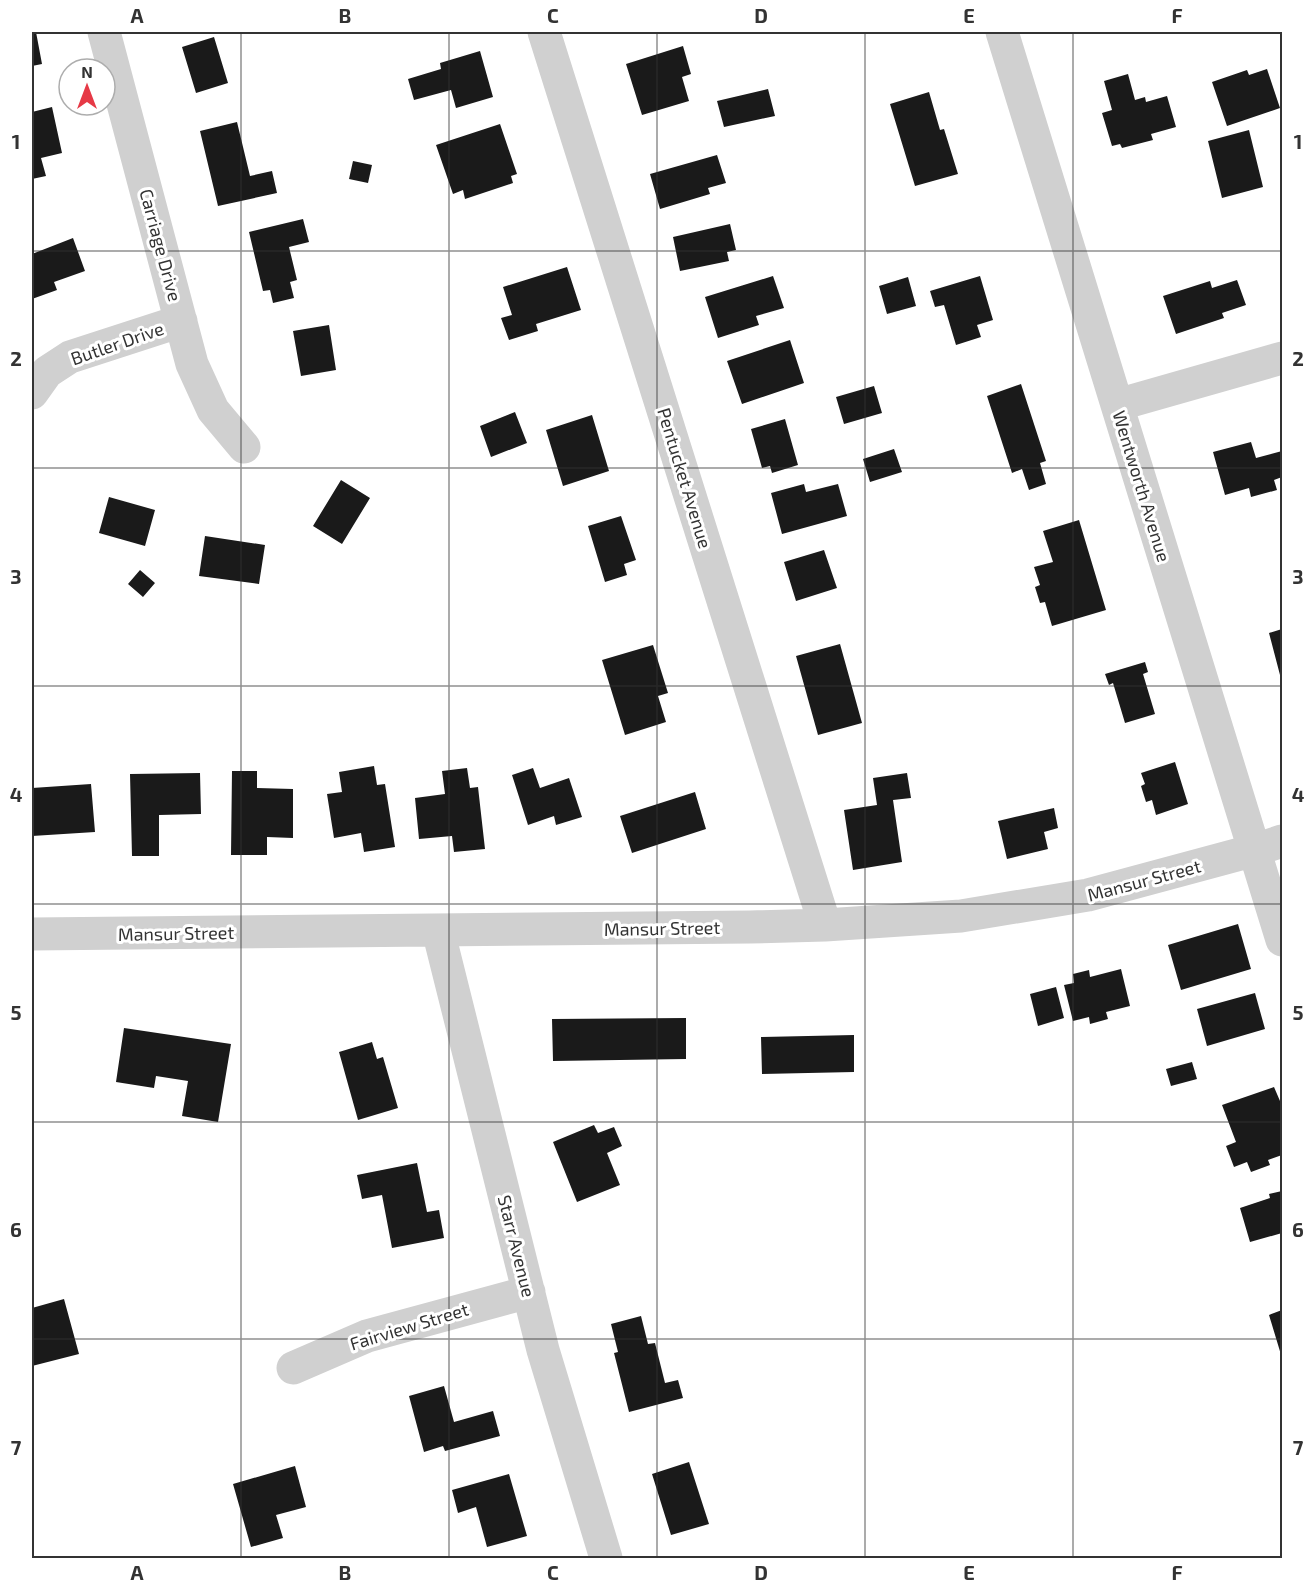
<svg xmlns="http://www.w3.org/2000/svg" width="1314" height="1590" font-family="'Exo 2',sans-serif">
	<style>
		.building { fill: #1a1a1a }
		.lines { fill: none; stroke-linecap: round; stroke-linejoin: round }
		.minor { stroke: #d0d0d0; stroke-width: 33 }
		.grid { fill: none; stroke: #333; stroke-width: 1.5; stroke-opacity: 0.55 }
		.labels { text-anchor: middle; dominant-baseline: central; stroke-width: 6; stroke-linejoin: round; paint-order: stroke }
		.street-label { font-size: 18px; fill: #333; stroke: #fff }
		.neatline { fill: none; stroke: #333; stroke-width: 2 }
		.grid-label { font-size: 20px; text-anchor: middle; font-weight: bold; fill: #333 }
	</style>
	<rect width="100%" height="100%" fill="#fff"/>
	<path class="building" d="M32,32H36L42,64L32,66Z
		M214,37L228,83L196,93L182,47Z
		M683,46L691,74L682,77L689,101L642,115L626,64Z
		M480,51L493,97L456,108L451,90L414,100L408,79L441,69L440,63Z
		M1267,69L1280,108L1227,126L1212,82L1247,70L1249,75Z
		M1128,74L1135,100L1145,97L1146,102L1167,96L1176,127L1151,134L1153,140L1122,148L1120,144L1112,146L1102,113L1112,110L1104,81Z
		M768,89L775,116L724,127L717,101Z
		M929,92L940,130L944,129L958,174L915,186L890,104Z
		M52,107L62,153L41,158L46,176L32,179V112Z
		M237,122L250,176L272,171L277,193L218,206L200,131Z
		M500,124L517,174L511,176L513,183L465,199L463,190L453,194L436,145Z
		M1249,130L1263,187L1222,198L1208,141Z
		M717,155L726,183L708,188L710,194L660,209L650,174Z
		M353,161L372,165L368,183L349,179Z
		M303,219L309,242L289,247L297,280L290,282L294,298L273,303L270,290L263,291L249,232Z
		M730,224L736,250L727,252L729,261L680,271L673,237Z
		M73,238L85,271L54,282L57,290L32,299V254Z
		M567,267L581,310L536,324L538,331L509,340L501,318L512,315L503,287Z
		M773,276L784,308L756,316L759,325L718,338L705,297Z
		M980,276L993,320L977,325L981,337L956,345L944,305L935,307L930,291Z
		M908,277L916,306L887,314L879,286Z
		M1237,280L1246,305L1222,313L1224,318L1176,334L1163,296L1210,281L1212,288Z
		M329,325L336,370L301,376L293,331Z
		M790,340L804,383L742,404L727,361Z
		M1021,384L1046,461L1040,463L1046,484L1029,490L1022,469L1012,473L987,396Z
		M874,386L882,413L844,424L836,397Z
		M515,412L527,443L491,457L480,426Z
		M592,415L609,471L563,486L546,430Z
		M785,419L798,465L772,473L770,466L762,468L751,429Z
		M1251,442L1256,458L1282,451V477L1274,480L1277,490L1251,497L1249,488L1225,495L1213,452Z
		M894,449L902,472L870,482L863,459Z
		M341,480L370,498L342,544L313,526Z
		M804,484L806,492L838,484L847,516L782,534L771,493Z
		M109,497L155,510L145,546L99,533Z
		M621,516L636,560L624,564L627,575L605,582L588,526Z
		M1079,520L1106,610L1052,626L1045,602L1040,603L1035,587L1040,585L1034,567L1053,562L1043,531Z
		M205,536L265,545L259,584L199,576Z
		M824,550L837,588L796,601L784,562Z
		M140,570L155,583L143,597L128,584Z
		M1282,629V674L1280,675L1269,633Z
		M840,644L862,723L818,735L796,656Z
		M653,645L668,693L658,696L666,722L625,735L602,660Z
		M1145,662L1148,672L1143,674L1155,714L1125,723L1113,683L1109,685L1105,674Z
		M1175,762L1188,804L1156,815L1152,800L1146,802L1141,786L1145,784L1141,773Z
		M374,766L377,785L385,784L395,847L364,852L361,833L334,838L327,794L342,792L339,772Z
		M467,768L470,788L478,787L485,849L454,852L452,836L419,839L415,798L445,794L442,771Z
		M533,768L540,788L569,778L582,817L556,825L554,816L528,825L512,775Z
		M232,771H257V788L293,789V838L267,837V855H231Z
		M200,773L201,814L159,815V856H132L130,774Z
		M907,773L911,798L893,800L902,862L853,870L844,810L877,805L873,778Z
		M91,784L95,832L32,836V788Z
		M695,792L706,829L632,853L620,816Z
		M1054,808L1058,828L1044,832L1048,849L1007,859L998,821Z
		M1238,924L1251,969L1181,990L1168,945Z
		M1121,969L1130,1006L1106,1012L1108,1019L1090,1024L1089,1017L1073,1021L1064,985L1074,983L1073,974L1089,970L1090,977Z
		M1056,987L1064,1018L1038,1026L1030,994Z
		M1255,993L1265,1029L1207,1046L1197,1009Z
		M686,1018V1059L553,1061L552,1019Z
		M124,1028L231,1044L218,1122L182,1116L188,1081L156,1076L154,1088L116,1082Z
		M854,1035V1072L762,1074L761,1037Z
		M372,1042L377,1059L383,1057L398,1108L358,1120L339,1052Z
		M1192,1062L1197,1079L1171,1086L1166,1069Z
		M1274,1087L1280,1101L1282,1100V1155L1268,1160L1270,1165L1251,1172L1247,1162L1234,1167L1226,1146L1236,1142L1222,1105Z
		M594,1125L598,1133L614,1127L622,1146L607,1153L620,1185L577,1202L553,1142Z
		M417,1163L427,1212L439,1210L444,1238L392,1248L382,1195L362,1199L357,1175Z
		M1282,1191V1233L1250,1242L1240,1208L1270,1198L1269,1194Z
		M64,1299L79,1354L32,1366V1308Z
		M1282,1310V1358L1269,1315Z
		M641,1316L648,1344L655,1343L665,1383L678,1380L683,1398L629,1412L614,1353L618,1352L611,1324Z
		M444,1386L454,1422L493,1411L500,1436L445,1451L443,1446L424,1452L409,1396Z
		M689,1462L709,1524L671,1535L652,1474Z
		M295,1466L306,1507L276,1515L283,1538L251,1547L233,1484Z
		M509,1474L527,1536L487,1547L476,1507L458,1513L452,1490Z"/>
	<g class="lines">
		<path class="minor" d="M104,32L192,364L213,410L244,447
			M544,32L825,925
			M1002,32L1282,940
			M32,393L47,372L70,357L181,321
			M1117,405L1282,358
			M438,930L543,1350L606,1558
			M32,934L750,927L825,925L961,916L1088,895L1255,850L1282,841
			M293,1368L367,1336L529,1292"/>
	</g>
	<path class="grid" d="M241,32V1558M449,32V1558M657,32V1558M865,32V1558M1073,32V1558M32,251H1282M32,468H1282M32,686H1282M32,904H1282M32,1122H1282M32,1339H1282"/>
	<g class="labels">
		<g class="street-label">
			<text transform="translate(161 245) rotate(75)">Carriage Drive</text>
			<text transform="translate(117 343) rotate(-19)">Butler Drive</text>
			<text transform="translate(685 478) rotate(73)">Pentucket Avenue</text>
			<text transform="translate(1142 486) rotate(73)">Wentworth Avenue</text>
			<text transform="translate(1144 880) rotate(-15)">Mansur Street</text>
			<text transform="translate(662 928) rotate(-1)">Mansur Street</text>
			<text transform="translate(176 933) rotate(-1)">Mansur Street</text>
			<text transform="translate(517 1246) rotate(76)">Starr Avenue</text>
			<text transform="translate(409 1326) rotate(-17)">Fairview Street</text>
		</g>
	</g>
	<rect width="1314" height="1590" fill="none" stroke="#ffffff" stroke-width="66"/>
	<g transform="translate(87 87)"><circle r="28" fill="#ffffff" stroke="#adadad" stroke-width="1.5"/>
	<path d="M0-4.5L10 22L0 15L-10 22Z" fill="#e63946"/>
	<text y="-9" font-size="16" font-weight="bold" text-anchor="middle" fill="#333333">N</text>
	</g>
	<rect x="33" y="33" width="1248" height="1524" class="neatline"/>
	<g class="grid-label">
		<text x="137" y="23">A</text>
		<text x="345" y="23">B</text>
		<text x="553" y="23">C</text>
		<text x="761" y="23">D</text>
		<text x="969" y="23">E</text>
		<text x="1177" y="23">F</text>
		<text x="16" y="149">1</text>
		<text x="1298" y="149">1</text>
		<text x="16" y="366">2</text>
		<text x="1298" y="366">2</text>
		<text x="16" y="584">3</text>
		<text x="1298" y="584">3</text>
		<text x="16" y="802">4</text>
		<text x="1298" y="802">4</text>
		<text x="16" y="1020">5</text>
		<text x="1298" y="1020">5</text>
		<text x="16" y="1237">6</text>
		<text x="1298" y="1237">6</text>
		<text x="16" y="1455">7</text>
		<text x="1298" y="1455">7</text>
		<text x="137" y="1580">A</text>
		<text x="345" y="1580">B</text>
		<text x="553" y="1580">C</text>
		<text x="761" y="1580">D</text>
		<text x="969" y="1580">E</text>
		<text x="1177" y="1580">F</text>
	</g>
</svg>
